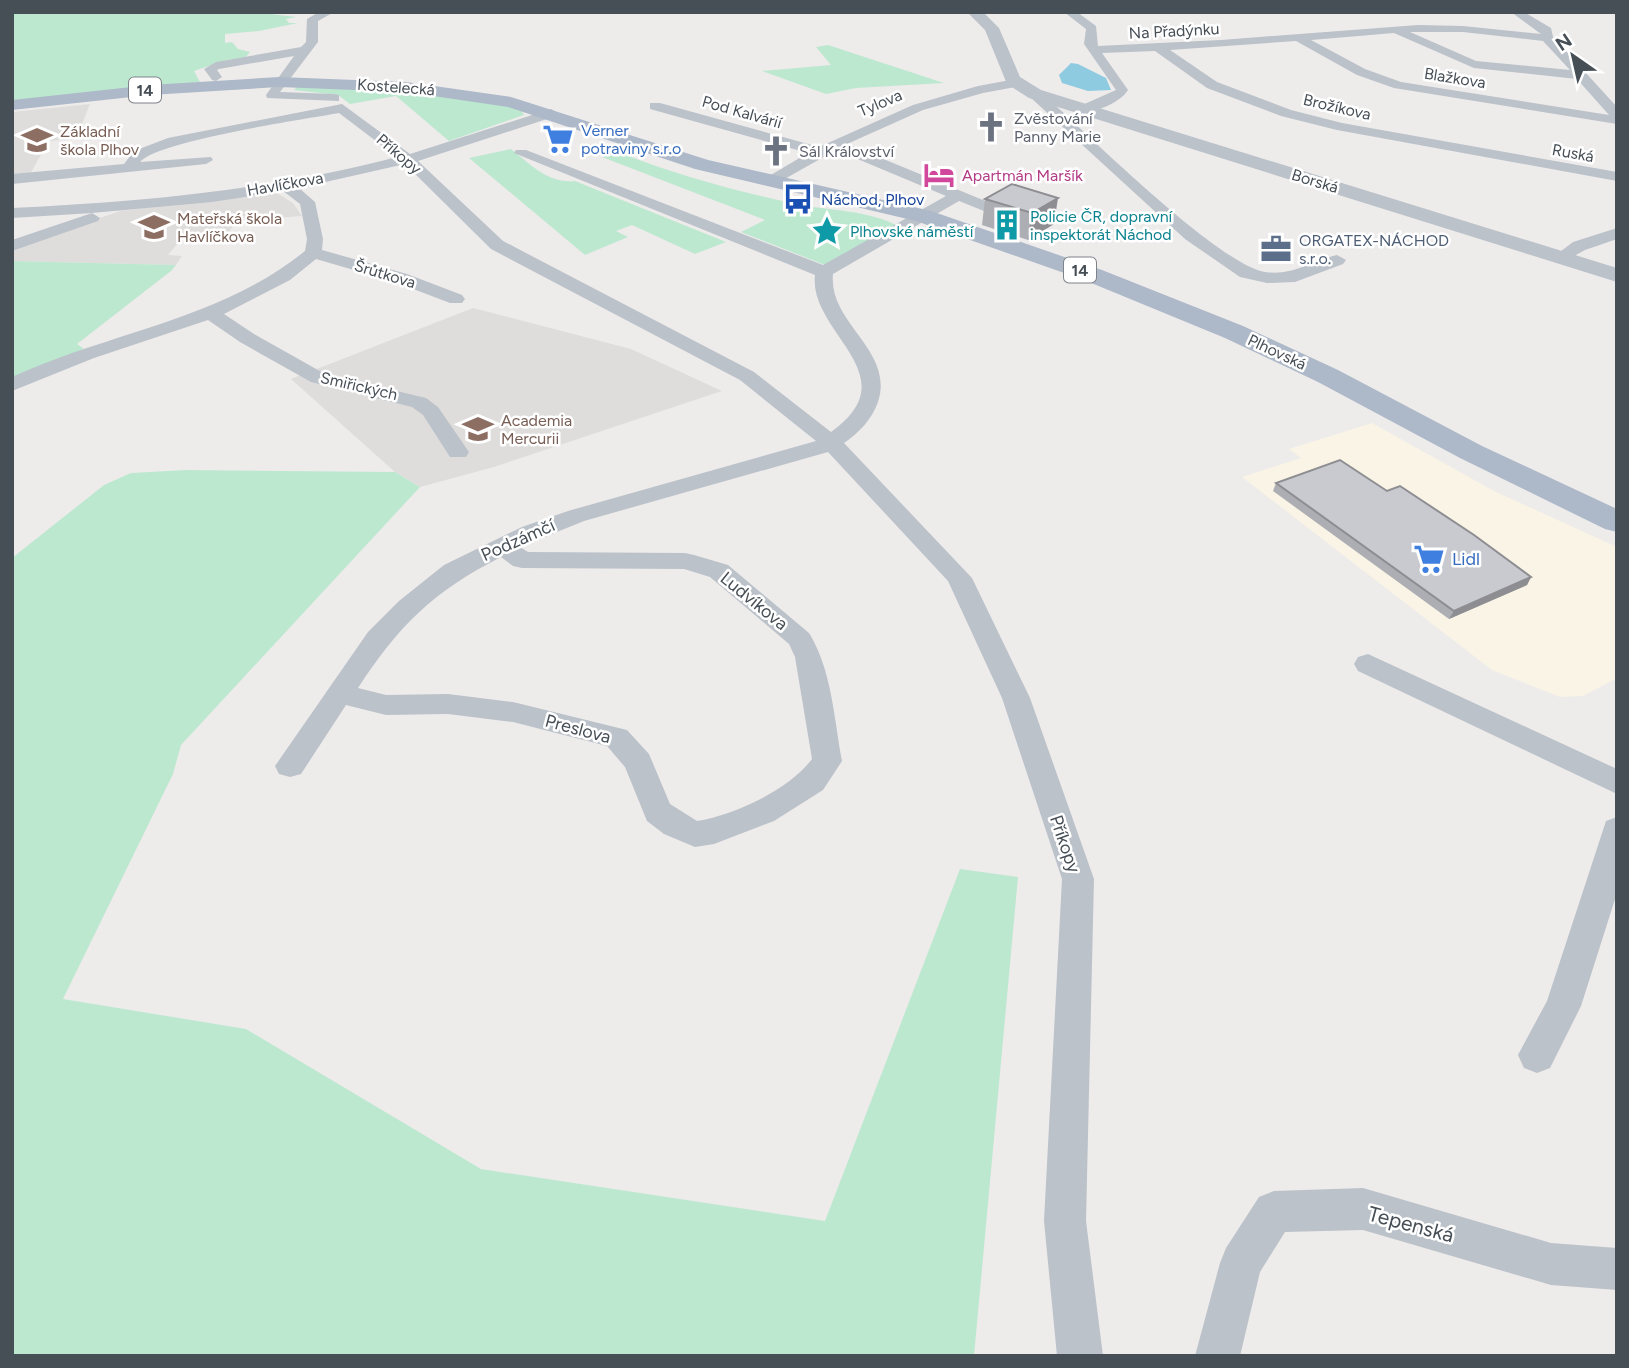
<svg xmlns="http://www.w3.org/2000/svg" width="1629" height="1368" font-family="Figtree,sans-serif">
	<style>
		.commercial { fill: #f9f4e5 }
		.education { fill: #dfdddc }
		.green { fill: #bde8d0 }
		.water { fill: #8ecbe1 }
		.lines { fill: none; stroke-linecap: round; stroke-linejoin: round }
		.minor { fill: #bbc2c9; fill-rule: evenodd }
		.tertiary { fill: #bbc2c9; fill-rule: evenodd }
		.primary { fill: #adb9c8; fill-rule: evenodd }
		.wall { fill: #adaeb3 }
		.shaded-wall { fill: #8d8d92 }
		.building { fill: #c9cad0; stroke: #8d8d92; stroke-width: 2 }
		.labels { text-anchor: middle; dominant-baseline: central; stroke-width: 5; stroke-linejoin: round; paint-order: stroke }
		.far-street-label { font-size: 16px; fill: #464e56; stroke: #fff }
		.shield { fill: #fff; stroke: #7e8389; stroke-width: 2 }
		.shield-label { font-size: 16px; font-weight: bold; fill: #464e56 }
		.far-worship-label { font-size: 16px; fill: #5b616d; stroke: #fff; text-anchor: start }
		.far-shop-label { font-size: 16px; fill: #366cbe; stroke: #fff; text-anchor: start }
		.far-education-label { font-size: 16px; fill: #785e54; stroke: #fff; text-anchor: start }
		.far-hotel-label { font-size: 16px; fill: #b23c85; stroke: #fff; text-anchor: start }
		.far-transit-label { font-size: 16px; fill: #164399; stroke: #fff; text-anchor: start }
		.far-culture-label { font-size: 16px; fill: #0d838f; stroke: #fff; text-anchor: start }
		.far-service-label { font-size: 16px; fill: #4e5e75; stroke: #fff; text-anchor: start }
		.street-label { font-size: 18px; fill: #464e56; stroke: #fff }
		.shop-label { font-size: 18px; fill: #366cbe; stroke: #fff; text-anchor: start }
		.near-street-label { font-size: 21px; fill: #464e56; stroke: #fff }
	</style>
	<rect width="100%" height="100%" fill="#eeebeb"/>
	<path class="commercial" d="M1372,423L1494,491L1617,547V678L1583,696L1560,697L1492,670L1242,477L1301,458L1289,449Z"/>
	<path class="education" d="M90,104L76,139L49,141L30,174L12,176V112Z
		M270,192L277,193L293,203L302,216L237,221L229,232L185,235L168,255L182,256L176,265L12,261V250L17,247L120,211Z
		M473,308L631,349L722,391L494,467L420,487L395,472L291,379Z"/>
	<path class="green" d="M12,12H253L296,17L286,19L289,23H298L259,31L225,34V43L232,42L238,49L250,52L245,58L226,60L194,71L200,82L12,102Z
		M828,45L944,83L856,88L826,94L762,71L831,65L816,47Z
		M298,86L395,90L512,107L522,111L524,115L449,141L396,96L350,104L338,95L294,90Z
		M511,149C531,165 549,184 575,181L726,242L695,254L632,225L616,231L628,237L585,255L469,158Z
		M618,152C677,175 738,192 801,205C833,211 866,210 896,225L825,265L741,232L765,220L602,157Z
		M12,261L176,265L171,271L77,344L84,349L12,380Z
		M186,470L395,472L420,487L181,745L173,774L63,999L246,1029L481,1169L825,1221L960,869L1018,877L974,1356H12V558L104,485L131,473Z"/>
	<path class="water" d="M1071,63L1078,64L1106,78L1111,90L1088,91L1062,83L1059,75Z"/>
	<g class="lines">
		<path class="minor" d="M319,12H334L318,21V42L280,92L334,94L339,95V101L267,98L266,95L294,56L219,69L217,70L222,77L216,81L212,80L204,69L216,62L301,47L306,42L307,19Z
			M1064,12H1077L1096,26L1098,46L1221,40L1418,25L1463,26L1541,34L1511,12H1524L1551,28L1553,37L1617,107V124L1394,88L1357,75L1296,41L1170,50L1217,82L1291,110L1342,123L1617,172V181L1337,130L1281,116L1207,88L1155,51L1102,53L1128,90C1121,102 1094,114 1080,112V106L1116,90L1084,44L1086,29ZM1410,32H1463L1543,41L1570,70L1476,61ZM1394,33L1474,68L1577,79L1609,115L1401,82L1365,69L1311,40Z
			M1016,79L1022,83L1020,86L983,93L923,110L847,144L995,205L997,208L989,213L959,201L833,274C828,324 895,350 878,402C872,419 859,433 844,443L972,578L1030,698L1094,879L1086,1221L1103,1356H1057L1044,1221L1062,879L1002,698L948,581L828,452L584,521L520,547L528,552L685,553L694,555L728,565L809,633C832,670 834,719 842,761L823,790L774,821L714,844L695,847L664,834L647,821L625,767L607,746L513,722L448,714L386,715L346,705L301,774L290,777L279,774L275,766L368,632L399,601L444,565L522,527L568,511L816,441L740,380L491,249L405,164L299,188L315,202L323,239L322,250L407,274L462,295L465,299L462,303H450L395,282L316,259L290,280L224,314L254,334L325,374L426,398L438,407L469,452L466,457H450L423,415L412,407L311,382L240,342L208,320L94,358L12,391V377C109,332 220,320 305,251L307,239L300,204L283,191L212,202L92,213L100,218L98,221L12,251V240L92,213L12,218V208C143,202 271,190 397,157L339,113C306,119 157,141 140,162L211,157L213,160L206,164L12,184V174L124,164L134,151L168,138L342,104L410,154L551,109L558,113L556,116L418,161L503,241L754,372L831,432C911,375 808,333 815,275L514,153L516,150H526L823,265L946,196L836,150L774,185H764L761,182L764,179L808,153L650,109V103H660L819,147L913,105L978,86ZM501,557L513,566L522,568L684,569L710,577L789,644L795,657L812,759C789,790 734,815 697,821L670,804L649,754L627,730L513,702L448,694L386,695L358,688C399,625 434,591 501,557Z
			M1035,90L1040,91C1081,128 1219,265 1265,272C1292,276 1312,261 1337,255L1346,260L1343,264L1295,282L1267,283L1240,277L1185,239L1030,97V91Z
			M1617,228V239L1585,250L1561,263L1552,258L1573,242Z
			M1368,654L1617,769V794L1358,671L1354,664L1358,657Z
			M1617,817V893L1581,1006L1550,1068L1537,1073L1524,1068L1518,1055L1547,1001L1606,821Z
			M1363,1188L1551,1243L1617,1248V1290L1551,1285L1363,1230L1285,1232L1260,1272L1240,1356H1195L1220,1263L1226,1248L1259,1197L1274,1191Z"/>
		<path class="tertiary" d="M967,12H983L999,28L1020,77L1041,90L1617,268V282L1029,98L1007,84L985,30Z"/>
		<path class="primary" d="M279,77L406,82L511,97L708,160L931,211L1102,270L1243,326L1338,370L1482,446L1617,509V532L1605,529L1460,458L1318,382L1225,338L1084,280L916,221L695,169L508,107L406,92L279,87L150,95L12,110V100L150,85Z"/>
	</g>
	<path class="wall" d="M1012,184L1054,224L1028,240L982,225L985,199Z
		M1276,483L1531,577L1527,585L1449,619L1273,491Z"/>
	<path class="shaded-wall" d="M1058,198L1054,224L1028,240L1032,213Z
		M1531,577L1527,585L1449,619L1454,611Z"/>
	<path class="building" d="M1012,184L1058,198L1032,213L985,199Z
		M1340,460L1387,491L1400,486L1474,535L1531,577L1454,611L1276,483Z"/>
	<defs>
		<g id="church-bare" transform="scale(2.415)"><path d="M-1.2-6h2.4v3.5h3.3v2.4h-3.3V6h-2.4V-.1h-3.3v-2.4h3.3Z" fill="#6b7280" stroke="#fff" stroke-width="2.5" paint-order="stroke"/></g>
		<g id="supermarket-bare" transform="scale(2.415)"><path d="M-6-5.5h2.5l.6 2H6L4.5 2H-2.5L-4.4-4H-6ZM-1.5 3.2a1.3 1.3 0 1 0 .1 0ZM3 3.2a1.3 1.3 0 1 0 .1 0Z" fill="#3f7fe0" stroke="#fff" stroke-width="2.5" paint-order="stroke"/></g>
		<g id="school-bare" transform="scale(2.415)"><path d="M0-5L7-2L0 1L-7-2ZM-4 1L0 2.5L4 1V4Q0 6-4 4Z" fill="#8d6e63" stroke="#fff" stroke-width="2.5" paint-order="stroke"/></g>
		<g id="hotel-bare" transform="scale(2.415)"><path d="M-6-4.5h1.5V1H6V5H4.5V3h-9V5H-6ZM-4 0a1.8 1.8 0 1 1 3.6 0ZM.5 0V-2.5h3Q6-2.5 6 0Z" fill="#d1479c" stroke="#fff" stroke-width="2.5" paint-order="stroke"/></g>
		<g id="bus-bare" transform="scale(2.415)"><path d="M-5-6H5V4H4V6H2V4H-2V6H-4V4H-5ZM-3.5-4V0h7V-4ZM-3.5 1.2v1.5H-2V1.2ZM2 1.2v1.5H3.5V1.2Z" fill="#1a4fb4" stroke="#fff" stroke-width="2.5" paint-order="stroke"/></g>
		<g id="building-bare" transform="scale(2.415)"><path d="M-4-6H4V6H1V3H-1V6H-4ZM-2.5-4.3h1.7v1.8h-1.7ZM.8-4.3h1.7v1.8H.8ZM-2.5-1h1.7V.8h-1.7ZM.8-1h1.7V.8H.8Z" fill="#0f9aa8" stroke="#fff" stroke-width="2.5" paint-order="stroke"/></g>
		<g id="sight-bare" transform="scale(2.415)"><path d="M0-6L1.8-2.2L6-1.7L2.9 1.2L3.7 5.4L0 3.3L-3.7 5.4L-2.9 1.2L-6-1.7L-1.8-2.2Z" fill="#0f9aa8" stroke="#fff" stroke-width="2.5" paint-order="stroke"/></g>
		<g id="office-bare" transform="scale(2.415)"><path d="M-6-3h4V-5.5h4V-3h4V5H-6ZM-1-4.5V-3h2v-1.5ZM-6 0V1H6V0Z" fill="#5c6f8a" stroke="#fff" stroke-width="2.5" paint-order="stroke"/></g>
		<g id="university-bare" transform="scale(2.415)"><path d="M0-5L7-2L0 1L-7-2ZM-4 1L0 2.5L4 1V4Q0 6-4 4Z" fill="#8d6e63" stroke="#fff" stroke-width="2.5" paint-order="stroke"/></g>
	</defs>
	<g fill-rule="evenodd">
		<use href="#church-bare" x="991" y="127"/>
		<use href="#supermarket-bare" x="558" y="139"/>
		<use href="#school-bare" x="37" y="140"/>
		<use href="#church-bare" x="776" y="151"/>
		<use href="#hotel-bare" x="939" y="175"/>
		<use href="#bus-bare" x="798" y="199"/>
		<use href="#building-bare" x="1007" y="225"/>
		<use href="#school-bare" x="154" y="227"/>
		<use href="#sight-bare" x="827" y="231"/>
		<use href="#office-bare" x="1276" y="249"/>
		<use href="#university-bare" x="478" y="429"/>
		<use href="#supermarket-bare" x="1429" y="559"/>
	</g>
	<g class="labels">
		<g class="far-street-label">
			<text transform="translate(1174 31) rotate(-3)">Na Přadýnku</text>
			<text transform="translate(1455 78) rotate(9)">Blažkova</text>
			<text transform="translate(396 87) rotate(4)">Kostelecká</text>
			<text transform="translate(880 103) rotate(-23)">Tylova</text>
			<text transform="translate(1337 107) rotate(13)">Brožíkova</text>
			<text transform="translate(742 112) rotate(16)">Pod Kalvárií</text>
			<text transform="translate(1573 153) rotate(10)">Ruská</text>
			<text transform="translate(399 154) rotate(40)">Příkopy</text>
			<text transform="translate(1315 181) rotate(17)">Borská</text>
			<text transform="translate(285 184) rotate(-10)">Havlíčkova</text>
			<text transform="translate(385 274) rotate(17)">Šrůtkova</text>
			<text transform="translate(1277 352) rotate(25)">Plhovská</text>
			<text transform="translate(359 386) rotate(13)">Smiřických</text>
		</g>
		<g class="shield">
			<rect x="129" y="77.5" width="32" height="25" rx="5"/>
			<rect x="1064" y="257.5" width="32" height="25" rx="5"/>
		</g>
		<g class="shield-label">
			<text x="145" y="90">14</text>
			<text x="1080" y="270">14</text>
		</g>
		<g class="far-worship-label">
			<text x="1014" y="118">Zvěstování<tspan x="1014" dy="18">Panny Marie</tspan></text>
			<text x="799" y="151">Sál Království</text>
		</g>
		<g class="far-shop-label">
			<text x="581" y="130">Verner<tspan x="581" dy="18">potraviny s.r.o</tspan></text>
		</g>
		<g class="far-education-label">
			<text x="60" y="131">Základní<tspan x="60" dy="18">škola Plhov</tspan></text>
			<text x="177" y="218">Mateřská škola<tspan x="177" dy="18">Havlíčkova</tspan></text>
			<text x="501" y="420">Academia<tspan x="501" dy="18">Mercurii</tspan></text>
		</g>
		<g class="far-hotel-label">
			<text x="962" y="175">Apartmán Maršík</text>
		</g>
		<g class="far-transit-label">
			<text x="821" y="199">Náchod, Plhov</text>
		</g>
		<g class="far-culture-label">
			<text x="1030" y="216">Policie ČR, dopravní<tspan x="1030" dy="18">inspektorát Náchod</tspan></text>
			<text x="850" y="231">Plhovské náměstí</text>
		</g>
		<g class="far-service-label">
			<text x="1299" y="240">ORGATEX-NÁCHOD<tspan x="1299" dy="18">s.r.o.</tspan></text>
		</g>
		<g class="street-label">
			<text transform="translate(518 540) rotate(-24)">Podzámčí</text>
			<text transform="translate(754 601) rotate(39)">Ludvíkova</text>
			<text transform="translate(578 729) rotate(15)">Preslova</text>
			<text transform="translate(1065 844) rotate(71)">Příkopy</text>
		</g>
		<g class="shop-label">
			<text x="1452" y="559">Lidl</text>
		</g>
		<g class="near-street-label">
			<text transform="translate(1411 1224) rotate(15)">Tepenská</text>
		</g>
	</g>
	<rect width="1629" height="1368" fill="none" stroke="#464e56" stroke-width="28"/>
	<g transform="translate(1573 56) rotate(326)" stroke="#ffffff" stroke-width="5" paint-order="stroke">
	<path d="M0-5L12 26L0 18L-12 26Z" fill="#464e56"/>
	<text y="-10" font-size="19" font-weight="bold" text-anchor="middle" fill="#464e56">N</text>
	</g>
</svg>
